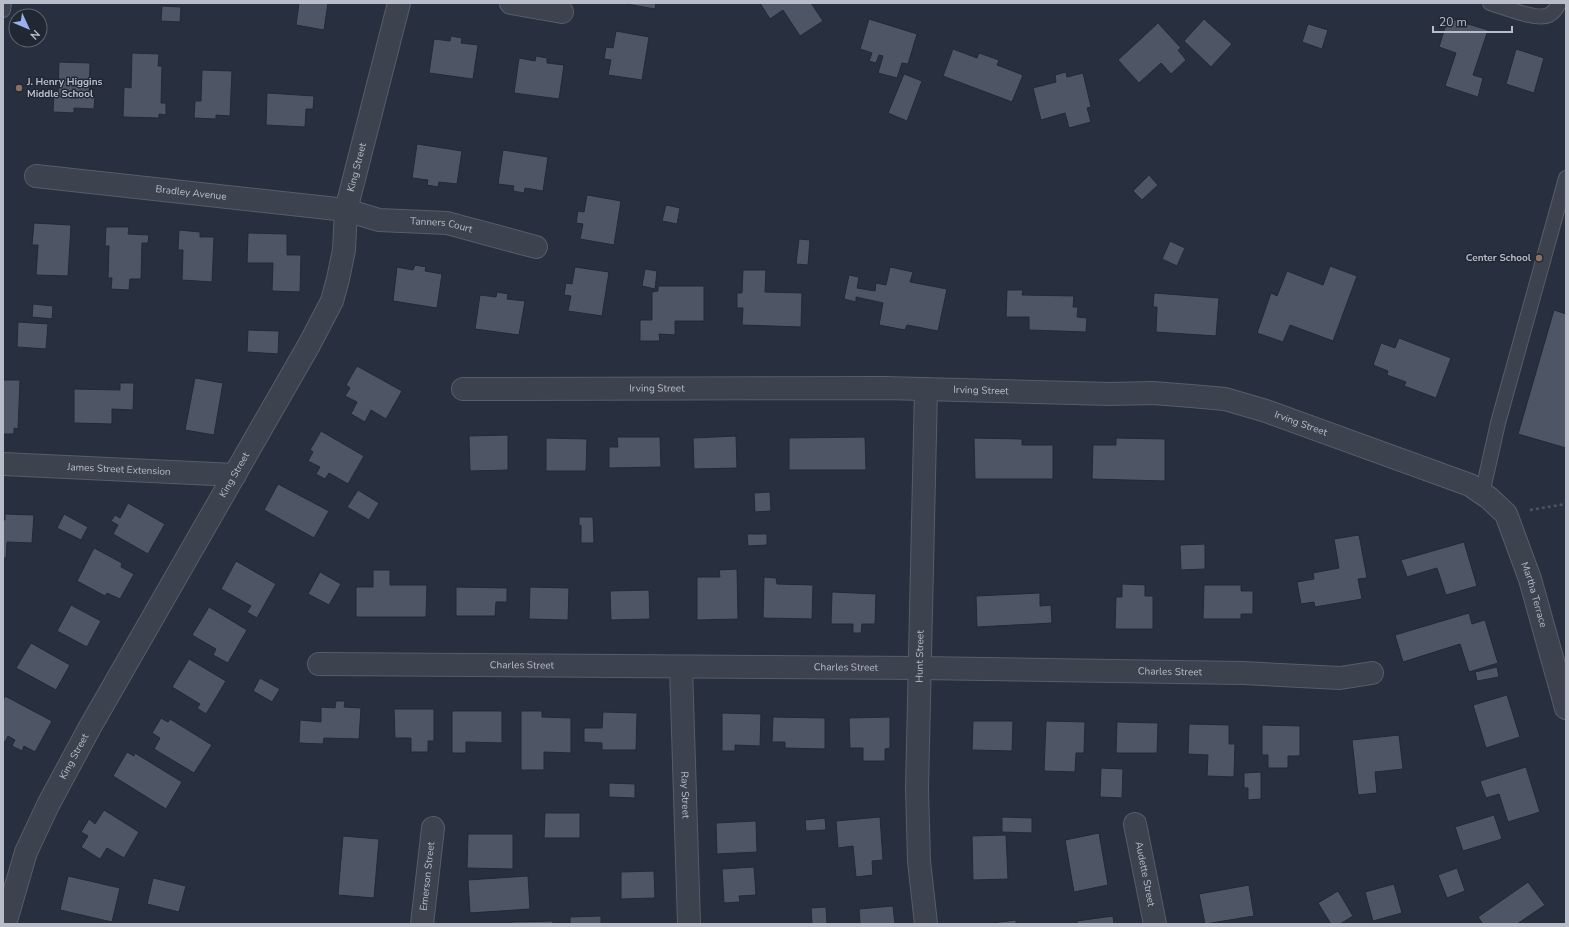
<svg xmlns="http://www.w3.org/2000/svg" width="1569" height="927" font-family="'Nunito Sans',sans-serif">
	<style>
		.building { fill: #4e5666; stroke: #232935 }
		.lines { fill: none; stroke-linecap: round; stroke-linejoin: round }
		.service-casing { stroke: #575d69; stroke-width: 16 }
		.minor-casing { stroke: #575d69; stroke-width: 24 }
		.path { stroke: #48575c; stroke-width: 2.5; stroke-dasharray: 3 3; stroke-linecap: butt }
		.service { stroke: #3c424e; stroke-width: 14 }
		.minor { stroke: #3c424e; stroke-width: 22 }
		.education-dot { fill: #8d6e63; stroke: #212733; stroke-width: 1.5 }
		.labels { text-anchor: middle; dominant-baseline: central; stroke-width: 3; stroke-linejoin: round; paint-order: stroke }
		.poi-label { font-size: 10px; font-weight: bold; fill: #b8bdc9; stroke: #212733; text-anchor: start }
		.street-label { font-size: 10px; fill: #b8bdc9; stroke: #212733 }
	</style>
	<rect width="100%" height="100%" fill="#282f3e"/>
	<path class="building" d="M299,3H328L324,30L296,25Z
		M621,3H656L655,9Z
		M760,3H811L823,21L800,36L783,10L770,19Z
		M162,6L181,7L180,22L161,21Z
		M1448,18L1488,30L1473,75L1483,78L1478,97L1445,86L1456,53L1439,47Z
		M869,19L917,34L908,64L902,63L897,78L878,73L883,56L879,55L876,63L869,61L872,53L860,49Z
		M1204,19L1232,44L1211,67L1184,41Z
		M1158,23L1181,48L1178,50L1186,60L1171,74L1161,63L1139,83L1118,60Z
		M1308,24L1328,30L1322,49L1302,42Z
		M616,31L649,37L642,80L608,75L611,60L604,59L606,47L613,48Z
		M451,36L462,38L461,43L478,45L473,79L429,73L434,39L450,41Z
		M953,49L977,58L979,53L999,60L997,65L1023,75L1012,102L943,76Z
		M1516,49L1544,58L1534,93L1506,84Z
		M132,53L159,54L158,66H162L161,103H166V115L159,114V118L123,117L124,87L131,88Z
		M536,56L547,58V63L564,65L559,99L514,93L519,58L535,61Z
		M59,62L90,63L89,96H95L94,109L74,108V113L53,112L54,93H58Z
		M202,70L232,71L230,116L216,115V119L194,118L195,101H201Z
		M1066,72L1067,77L1083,73L1091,107L1087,108L1091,122L1069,128L1065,113L1041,120L1033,88L1056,82L1055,75Z
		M904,74L922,81L907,121L888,113Z
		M267,93L314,96L313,109H306L305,127L266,125Z
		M417,144L462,151L457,184L439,182L438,187L427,185L428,180L412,178Z
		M503,150L548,157L543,191L525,188L524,193L513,191L514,186L498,184Z
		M1149,175L1158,185L1142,200L1133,191Z
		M587,195L621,201L614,245L580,239L583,224L576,223L578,211L584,212Z
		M666,205L680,208L677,224L662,221Z
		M34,223L71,225L68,276L36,275L38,245H32Z
		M106,227H129L128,234L149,235L148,243H142L141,279H130L129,290L111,289L112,278H108L109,246H105Z
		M179,230L200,232V237H214L212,282L182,280L183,250H178Z
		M248,233L287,234V255H301L300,292L272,291L273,263H247Z
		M799,239L810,240L808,265L796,264Z
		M1170,241L1185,248L1177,266L1162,259Z
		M415,265L426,267L425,271L442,274L437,308L393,301L397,267L413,270Z
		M1330,266L1357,276L1333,341L1290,325L1283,342L1257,333L1271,293L1277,296L1287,271L1323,285Z
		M575,267L609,272L602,316L568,311L571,296L564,295L566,283L572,284Z
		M890,267L913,272L910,282L947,289L938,331L907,325L905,330L879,325L883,303L856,297V302L844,299L849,275L859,277L857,288L875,291L876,283L886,285Z
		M645,269L657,271L655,289L642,286Z
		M743,270H766L765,292L802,293L801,327L742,325L743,308H737V293H742Z
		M658,286H704V321H675V335L659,334L660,341H640V320H652V292L658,291Z
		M1007,290H1023L1022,295L1074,296L1073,307H1078L1077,317L1087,318L1086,332L1029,330V317H1006Z
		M497,292L508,294L507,299L525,301L519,335L475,329L480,295L496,297Z
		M1154,293L1219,298L1216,336L1156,332L1157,307H1153Z
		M33,304L53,306L52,319L32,317Z
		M1554,310L1566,314V448L1518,434Z
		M18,322L48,324L46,349L17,347Z
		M248,330L279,331L278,354L247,352Z
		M1399,338L1451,358L1436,398L1404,386L1406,382L1387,375L1388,371L1373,365L1381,343L1395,348Z
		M357,366L402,391L386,419L371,410L365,422L351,414L357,402L345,396L350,388L346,385Z
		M195,378L223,383L214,435L185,430Z
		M3,380H20L18,429L14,428V434H3Z
		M120,383H134L133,410L112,409V424L74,423V389L120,390Z
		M321,431L364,456L348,484L329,473L325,479L316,474L320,467L308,461L313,452L310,450Z
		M508,435V470L470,471L469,436Z
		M736,436L737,468L694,469L693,438Z
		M617,437H660L661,467L609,468V447H618Z
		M865,437L866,470H789V438Z
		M546,438L587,439L586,471H546Z
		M974,438L1022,439V445H1053V479H975Z
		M1116,438L1165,439V481L1092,479L1093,445H1116Z
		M278,484L329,511L314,538L264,510Z
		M358,490L379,503L369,520L347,507Z
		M770,492L771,511L755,512L754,493Z
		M128,503L165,524L148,554L113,534L118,525L111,521L115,515L120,518Z
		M5,514L34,515L32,543L7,542L6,558H3V520H5Z
		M64,514L88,527L81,540L57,528Z
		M579,517H593L594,543H581V525L579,526Z
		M747,534H767V545L748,546Z
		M1359,535L1367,578L1358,579L1362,599L1315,607L1314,602L1301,604L1297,582L1314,579L1313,573L1339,568L1334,539Z
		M1464,542L1477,586L1446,595L1437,568L1407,577L1401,560Z
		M1205,544V569L1181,570L1180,545Z
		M94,548L122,563L121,567L134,574L120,599L107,593L105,596L77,581Z
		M236,561L276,584L257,618L247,612L251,606L221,589Z
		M737,569L738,619L697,620V577H720L719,570Z
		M373,570H390V585H427L426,617H356V587H373Z
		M320,572L341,584L329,605L308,594Z
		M764,577L776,578L777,584L813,585L812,619L763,618Z
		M1122,584L1145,585V596H1153V629H1115L1116,597H1122Z
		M1204,585H1241V591H1253V614H1241V619H1203Z
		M456,587L507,588V602H496L495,616H456Z
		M530,587L569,588L568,620L529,619Z
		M649,590L650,619L611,620L610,591Z
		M832,592L876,594L875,624H862L861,633H853V624H831Z
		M1040,593V606L1051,605L1052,623L977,627L976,596Z
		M71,605L101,621L87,647L57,631Z
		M209,607L247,630L228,663L213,655L216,649L192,635Z
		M1469,613L1472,624L1485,620L1498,663L1469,672L1460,644L1403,662L1395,635Z
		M31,643L70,665L56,690L16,668Z
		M189,659L226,681L206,714L197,708L200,704L172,687Z
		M1497,667L1499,677L1477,681L1475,672Z
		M260,678L280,689L272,702L253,691Z
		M1507,695L1520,737L1486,748L1473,705Z
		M5,696L52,721L35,752L24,746L22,751L12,746L15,740L8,736L5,742L3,741V701Z
		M336,701H345L344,707L361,708L359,739L324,738L323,744L299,743L300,720L321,722V707L335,708Z
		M394,709H434V741H428V752H411V738H395Z
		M452,711H502V743L466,742V753H452Z
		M521,711H542V717L571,718V753L544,752V770H521Z
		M603,712L637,713L636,750H602V743L584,742V728H602Z
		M722,713L761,714L760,746L735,745V751H722Z
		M773,717L825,718V749L785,748V742H772Z
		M890,717V748L885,749V761H863V748H850L849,718Z
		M161,718L168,722L170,719L212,745L194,773L154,749L160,738L152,733Z
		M973,721H1013L1012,751L972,750Z
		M1046,721L1085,722L1084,753H1076L1075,772L1044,771Z
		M1117,722L1158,723L1157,753H1116Z
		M1189,724L1229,725V744H1235L1234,777L1207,776L1208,755L1188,754Z
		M1262,725L1300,726V756H1288V768H1268V755H1262Z
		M1399,735L1403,769L1375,772L1377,793L1358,795L1352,740Z
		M127,752L134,756L135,753L182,782L166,809L113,776Z
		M1526,767L1540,812L1508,822L1499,794L1486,798L1480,781Z
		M1101,768L1123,769L1122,798L1100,797Z
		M1261,772V799L1248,800V788H1244V773Z
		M609,783L635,784V798L609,797Z
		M104,810L139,832L124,858L107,848L100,859L81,847L88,836L81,832L89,819L95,824Z
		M545,813H580V838H544Z
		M1494,815L1502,839L1463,851L1455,827Z
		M880,817L883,860L872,861L873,875L856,877L853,846L838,848L836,821Z
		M1002,817L1032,818V833L1002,832Z
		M825,818L826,830L806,831L805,820Z
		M756,821L757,852L717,854L716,823Z
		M1099,833L1108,885L1074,892L1065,840Z
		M468,834H513V869L467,868Z
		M1006,835L1008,879L973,880L972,836Z
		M343,836L379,839L374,898L338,895Z
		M754,867L756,895L739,896L740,902L724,903L722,869Z
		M1457,868L1465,891L1447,898L1438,875Z
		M654,871L655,898L621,899V872Z
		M68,876L120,888L112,922L60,910Z
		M528,876L530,909L470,913L468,880Z
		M153,878L186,886L179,912L147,904Z
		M1528,882L1545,905L1517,924H1483L1478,917Z
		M1394,884L1402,913L1373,921L1365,892Z
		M1249,885L1254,916L1205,924L1199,894Z
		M1338,891L1353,916L1340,924H1331L1318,903Z
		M893,906L895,924H860L859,909Z
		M826,907L827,924H812L811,908Z
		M601,916V924H570V917Z
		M1113,916L1114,924H1077V921Z
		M1016,920V924H984Z
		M553,921V924H512V922Z"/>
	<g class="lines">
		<g class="service-casing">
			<path id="service" d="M1490,3C1503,7 1537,21 1549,15C1554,12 1557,8 1559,3
				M3,10L4,3
				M1482,494L1498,423L1566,178"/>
		</g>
		<g class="minor-casing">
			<g id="minor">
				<path d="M511,3L562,12"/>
				<path id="s1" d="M36,176L346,210L379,220L447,223L536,247"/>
				<path id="s2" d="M463,389L884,388L1110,394L1153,393L1191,396L1225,399L1266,411L1470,485L1489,498L1506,514L1530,579L1566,708"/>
				<path id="s3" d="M3,464L235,475"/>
				<path id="s4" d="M319,664L920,668L1243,673L1340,678L1372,673"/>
				<path id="s5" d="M681,667L689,924"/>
				<path id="s6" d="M1135,824L1155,924"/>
				<path id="s7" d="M5,924L26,852L48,805L90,727L309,345L332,301L338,279L344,250L346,210L399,3"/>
				<path id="s8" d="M422,924L433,828"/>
				<path id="s9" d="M926,924L919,861L917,789L926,389"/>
			</g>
		</g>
		<path class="path" d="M1530,510L1566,504"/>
		<use href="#service" class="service"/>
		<use href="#minor" class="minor"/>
	</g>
	<g class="education-dot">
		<circle cx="19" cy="88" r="4"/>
		<circle cx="1539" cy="258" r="4"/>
	</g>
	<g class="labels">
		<g class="poi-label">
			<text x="27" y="82">J. Henry Higgins<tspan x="27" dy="12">Middle School</tspan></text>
			<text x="1531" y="258" text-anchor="end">Center School</text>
		</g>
		<g class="street-label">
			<text stroke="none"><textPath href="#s7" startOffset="842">King Street</textPath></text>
			<text stroke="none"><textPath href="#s1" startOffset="156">Bradley Avenue</textPath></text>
			<text stroke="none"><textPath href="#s1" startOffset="409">Tanners Court</textPath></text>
			<text stroke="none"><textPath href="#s2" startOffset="194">Irving Street</textPath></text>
			<text stroke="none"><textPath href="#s2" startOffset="518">Irving Street</textPath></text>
			<text stroke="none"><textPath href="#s2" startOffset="842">Irving Street</textPath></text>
			<text stroke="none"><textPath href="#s3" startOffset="116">James Street Extension</textPath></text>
			<text stroke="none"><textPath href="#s7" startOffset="506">King Street</textPath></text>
			<text stroke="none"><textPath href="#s2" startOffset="1154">Martha Terrace</textPath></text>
			<text stroke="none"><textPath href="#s9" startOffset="268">Hunt Street</textPath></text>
			<text stroke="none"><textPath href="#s4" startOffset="203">Charles Street</textPath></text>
			<text stroke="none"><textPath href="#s4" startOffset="527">Charles Street</textPath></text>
			<text stroke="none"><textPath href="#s4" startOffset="851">Charles Street</textPath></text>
			<text stroke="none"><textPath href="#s7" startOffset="182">King Street</textPath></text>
			<text stroke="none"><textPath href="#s5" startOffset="128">Ray Street</textPath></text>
			<text stroke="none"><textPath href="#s6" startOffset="51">Audette Street</textPath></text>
			<text stroke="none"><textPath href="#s8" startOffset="48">Emerson Street</textPath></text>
		</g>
	</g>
	<rect width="1569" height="927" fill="none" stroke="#b8bdc9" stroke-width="8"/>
	<g transform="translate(28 28) rotate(134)"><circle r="19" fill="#212733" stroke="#5d636f"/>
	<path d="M0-3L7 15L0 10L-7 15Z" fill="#98b1ee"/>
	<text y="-6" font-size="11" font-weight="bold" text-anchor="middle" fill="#b8bdc9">N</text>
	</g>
	<path d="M1433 26v6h79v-6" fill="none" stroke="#b8bdc9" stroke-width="2"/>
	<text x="1439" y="26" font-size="12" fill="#b8bdc9" stroke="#212733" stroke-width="3" paint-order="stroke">20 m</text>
</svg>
